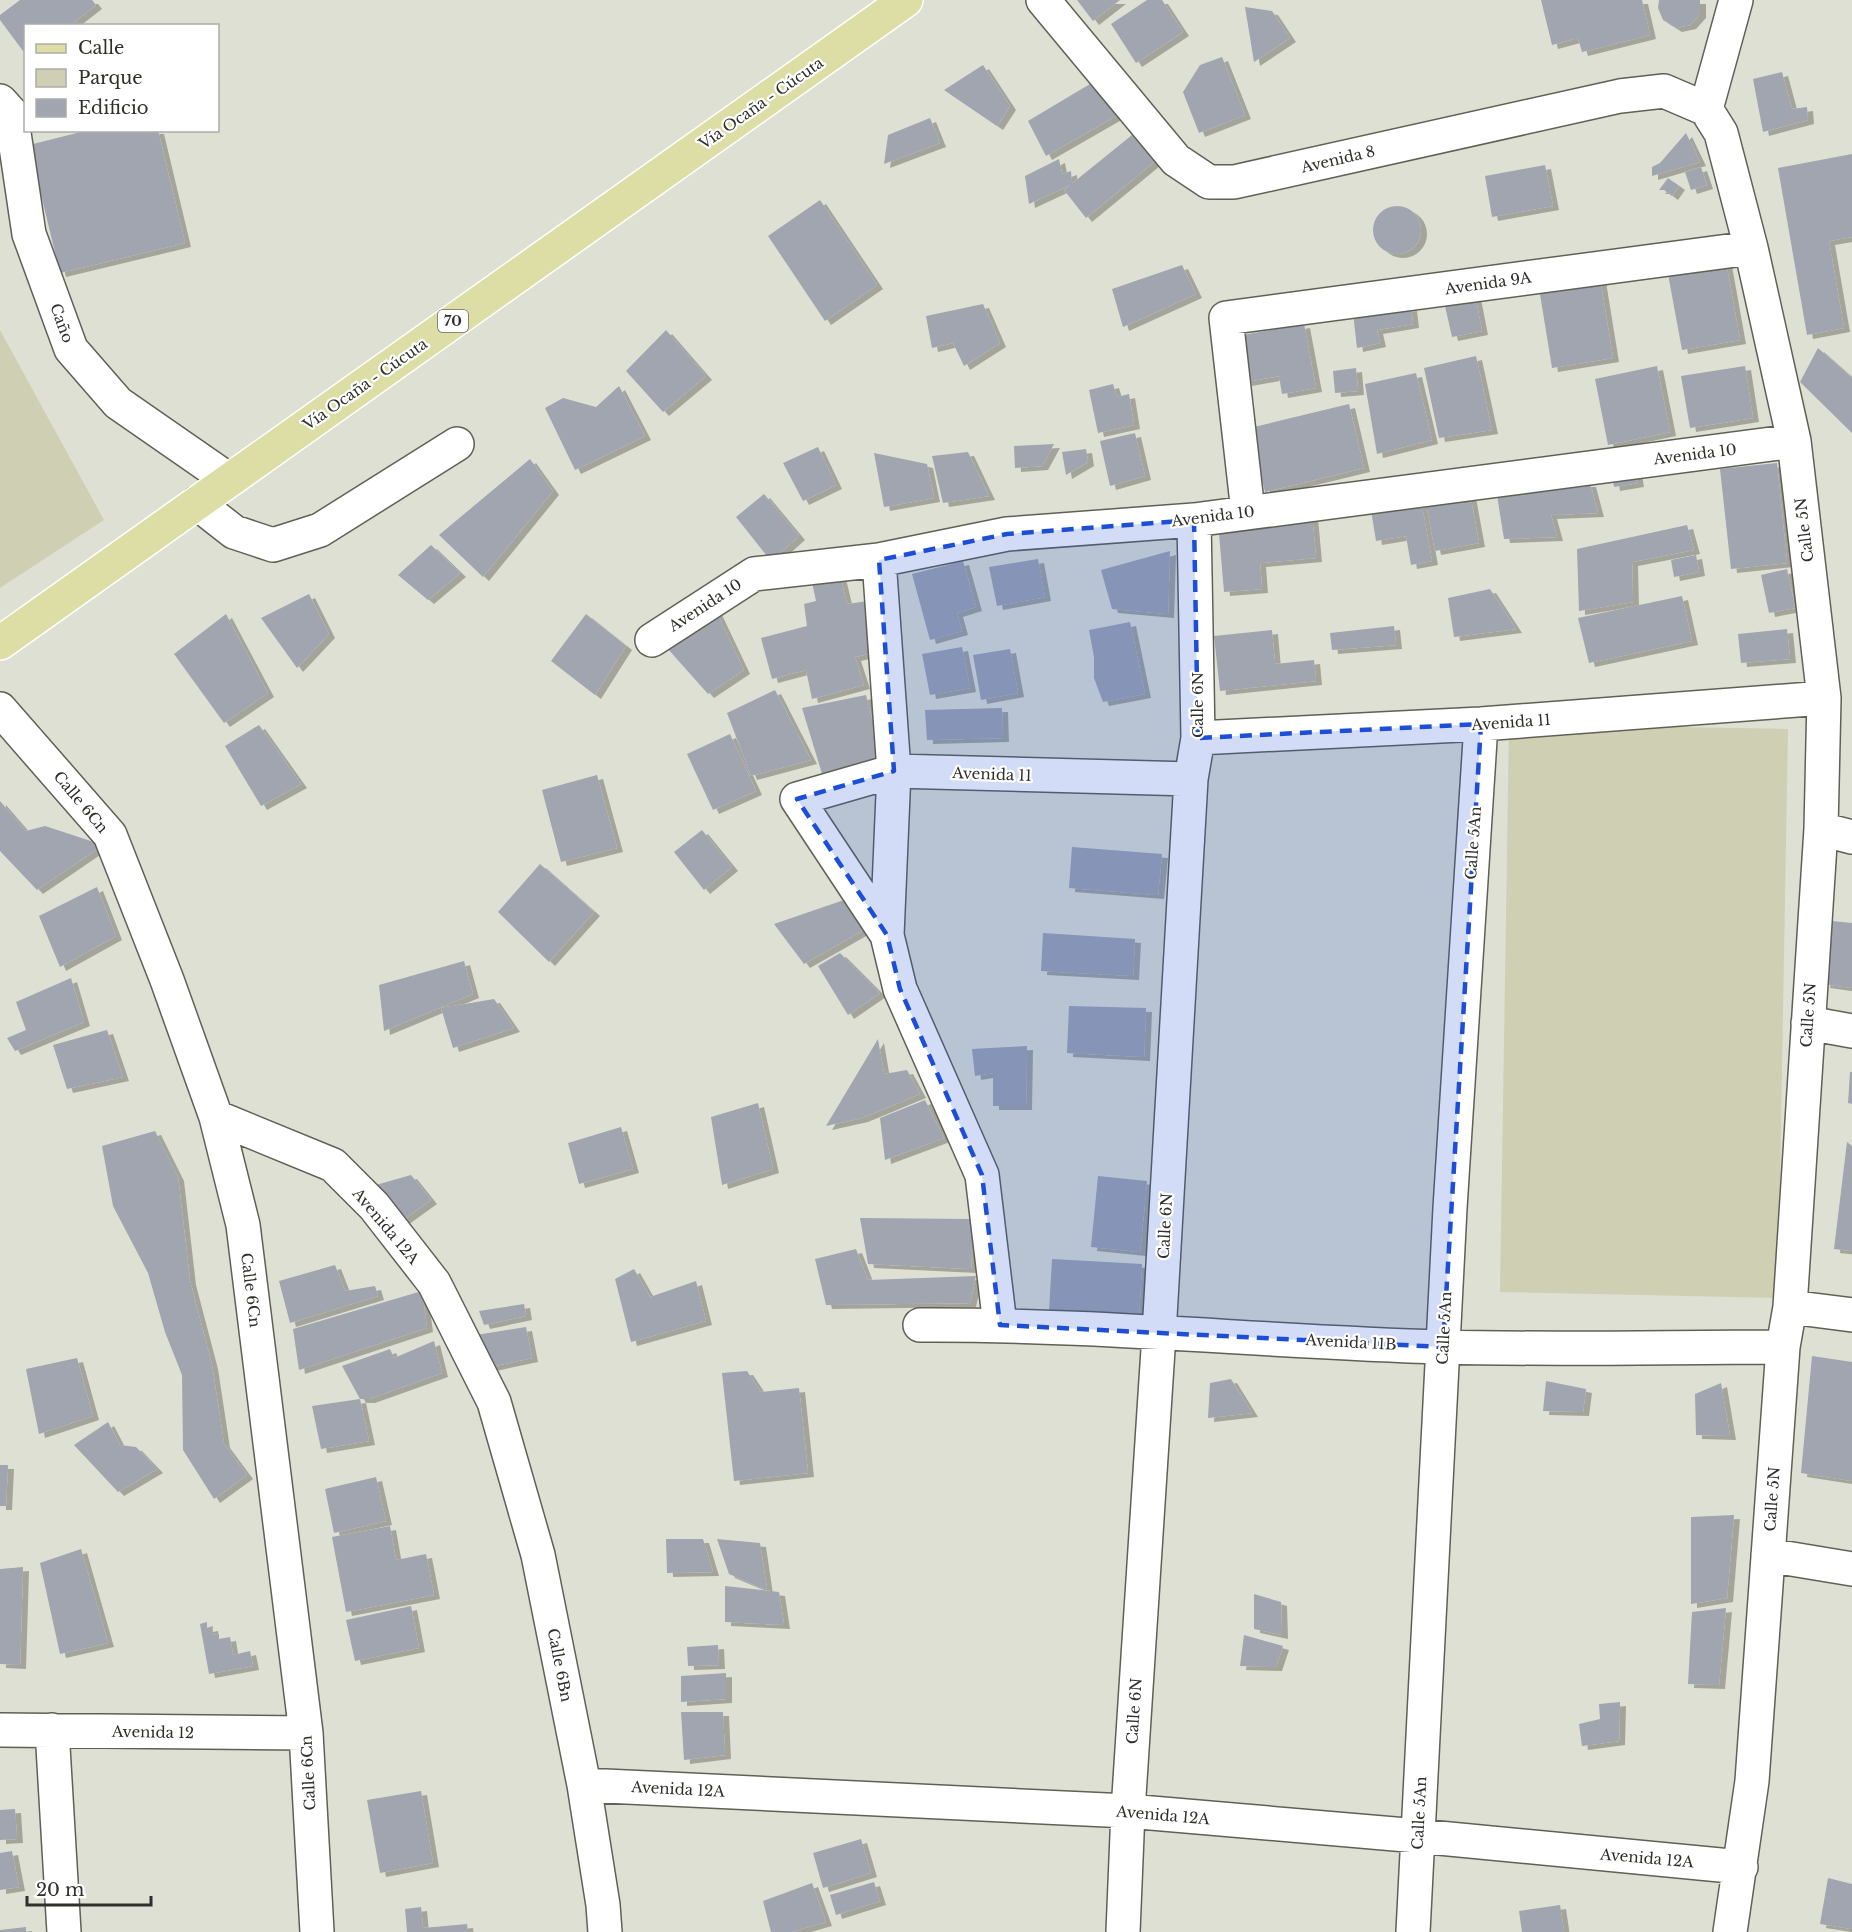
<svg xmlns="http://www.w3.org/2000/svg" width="1852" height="1932" font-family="'Libre Baskerville',serif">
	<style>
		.green { fill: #cfd0b3 }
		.building { fill: #a0a5af; filter: url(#shadow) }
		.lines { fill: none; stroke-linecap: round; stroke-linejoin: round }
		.minor-casing { stroke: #606056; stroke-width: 36 }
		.major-casing { stroke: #fff; stroke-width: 36 }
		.minor { stroke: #fff; stroke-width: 33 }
		.major { stroke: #dddda6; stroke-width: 33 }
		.marked { fill: #1d4ed8; fill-opacity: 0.2; stroke: #1d4ed8; stroke-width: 4.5; stroke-dasharray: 12 8; stroke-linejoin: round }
		.labels { text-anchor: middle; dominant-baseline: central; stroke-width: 4.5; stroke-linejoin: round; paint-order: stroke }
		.shield { fill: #fff; stroke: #6d6d6b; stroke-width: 1.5 }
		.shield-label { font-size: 14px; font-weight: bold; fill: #2f2f2b }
		.street-label { font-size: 15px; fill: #2f2f2b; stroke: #fff }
	</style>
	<defs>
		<filter id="shadow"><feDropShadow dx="6" dy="4" stdDeviation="0" flood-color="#0004"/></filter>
	</defs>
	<rect width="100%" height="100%" fill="#dfe0d4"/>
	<path class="green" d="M0,330L104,520L0,588Z
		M1509,724L1788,729L1778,1298L1500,1292Z"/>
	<path class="building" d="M20,0H92L96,5L69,26H26V55L0,20V15Z
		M1077,0H1120L1093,21Z
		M1147,0H1162L1183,32L1136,63L1111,24Z
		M1541,0H1642L1650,35L1582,52L1578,38L1552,45Z
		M1659,0H1700V14L1690,25L1676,28L1663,20L1658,8Z
		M1245,7L1272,11L1290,38L1254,62Z
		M1222,57L1245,115L1199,133L1183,92L1200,65Z
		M983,65L1010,106L997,126L944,90Z
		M1782,72L1792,109L1807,107L1808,120L1763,132L1753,79Z
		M1095,81L1119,114L1046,156L1028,121Z
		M930,118L940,143L884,164L888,135Z
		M89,130H158L185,243L60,273L29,145Z
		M1686,133L1700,162L1652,176V167L1660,163Z
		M1132,135L1154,162L1086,218L1064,190Z
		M1852,154V237L1829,241L1844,328L1807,335L1778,168Z
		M1059,159L1062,174L1071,171L1072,184L1029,204L1025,176Z
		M1545,165L1553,206L1492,217L1485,176Z
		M1701,167L1707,185L1691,190L1685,172Z
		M1668,178L1679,186L1672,196L1664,190H1659Z
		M820,200L877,285L825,321L768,236Z
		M1373 230a24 24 0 1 1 48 0a24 24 0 1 1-48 0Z
		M1726,262L1740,340L1682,350L1668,274Z
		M1182,265L1196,294L1123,327L1112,289Z
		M1600,278L1613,358L1552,368L1539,288Z
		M1474,290L1482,331L1452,337L1443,297Z
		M983,304L1000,343L964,366L953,343L932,348L926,316Z
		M1411,307L1413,324L1377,330L1380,343L1357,348L1353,313Z
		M1304,324L1316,388L1282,394L1279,376L1246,382L1237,336Z
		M666,330L706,376L663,412L626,371Z
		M1818,348L1852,378V433L1800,382Z
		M1476,356L1492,430L1439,438L1424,368Z
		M1657,366L1670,432L1608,445L1595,379Z
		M1745,366L1753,418L1690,428L1681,376Z
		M1356,368L1358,391L1335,393L1333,371Z
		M1416,373L1432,440L1377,454L1365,384Z
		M1113,384L1117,397L1129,394L1134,425L1098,433L1089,390Z
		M619,386L645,436L575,470L545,408L563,398L596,407Z
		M1349,404L1364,468L1265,492L1250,428Z
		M1135,433L1145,476L1110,486L1100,441Z
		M1054,444L1042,466L1015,468L1014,446Z
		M818,447L836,485L803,501L783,463Z
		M1086,449L1088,462L1066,475L1062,452Z
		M968,452L989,496L943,503L932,456Z
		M874,453L927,464L934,498L884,507Z
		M530,459L553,491L483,577L439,535Z
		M1777,463L1787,563L1731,569L1720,469Z
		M1635,465L1638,483L1614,487L1611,469Z
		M1495,483H1590L1598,513L1551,515L1557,537L1504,539Z
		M764,494L799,536L771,561L736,517Z
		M1470,494L1479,543L1435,551L1426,503Z
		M1420,495L1432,561L1411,565L1406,536L1376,541L1370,504Z
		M1312,514L1316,558L1260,563L1262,589L1224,592L1218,522Z
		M1687,525L1694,550L1632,562L1633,602L1579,611L1577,549Z
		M431,545L460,573L428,600L398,575Z
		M1170,551L1168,614L1112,609L1101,570Z
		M1696,555L1699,572L1674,577L1671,560Z
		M1038,559L1045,597L997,606L989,567Z
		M963,561L976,607L957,613L962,631L930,640L912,574Z
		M838,567L847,604L868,601L872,653L855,657L864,685L812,699L806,670L772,679L761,638L807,626L804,604L816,601L810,573Z
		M1787,569L1795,608L1769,613L1761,575Z
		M1490,589L1516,629L1454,637L1448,598Z
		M309,594L329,634L297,668L261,618Z
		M1682,596L1692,641L1589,663L1578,618Z
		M716,611L744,670L708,694L668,649Z
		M226,614L268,693L224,723L174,654Z
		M586,614L626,646L595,695L551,661Z
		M1130,622L1145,694L1103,702L1094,678V657L1089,630Z
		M1394,626L1396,645L1332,650L1330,633Z
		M1787,629L1790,659L1741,663L1738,634Z
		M1272,630L1275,664L1314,660L1316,681L1220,691L1214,636Z
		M962,647L970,688L930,695L922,654Z
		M1010,649L1018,693L981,700L973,655Z
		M775,690L811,760L751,776L727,713Z
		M866,695L882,758L823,777L802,708Z
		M1002,708L1003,738L927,740L925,710Z
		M259,725L301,784L261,806L225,746Z
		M730,734L756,791L713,810L687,754Z
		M597,775L617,848L561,862L542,790Z
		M0,801L26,831L45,826L103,845L37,890L0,851Z
		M702,830L732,867L704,890L674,852Z
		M1072,847L1162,854L1158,895L1069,888Z
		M540,864L594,912L549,962L498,912Z
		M97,887L116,936L60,967L39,916Z
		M844,900L862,931L804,964L774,924Z
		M1832,921L1852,923V988L1824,984Z
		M1043,933L1135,939L1133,976L1041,971Z
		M840,953L880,993L848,1015L818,966Z
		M464,961L473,994L384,1031L379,985Z
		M71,978L84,1022L15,1051L7,1038L26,1030L16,1002Z
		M494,999L514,1028L453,1048L441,1008Z
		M1069,1006L1146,1008L1144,1057L1067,1053Z
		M107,1030L123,1077L67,1089L53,1045Z
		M878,1039L884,1074L907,1070L920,1094L862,1118L826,1126Z
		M1027,1046L1026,1106H993V1073L975,1076L972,1049Z
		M1850,1072H1852V1104L1848,1103Z
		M925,1100L944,1138L885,1160L880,1118Z
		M758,1103L773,1169L722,1185L711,1117Z
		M621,1127L633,1169L579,1184L568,1143Z
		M155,1131L178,1177L190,1281L212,1365L224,1444L247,1475L214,1499L183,1450L182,1375L165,1332L148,1273L113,1206L102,1146Z
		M1847,1142L1852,1146V1251L1834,1249Z
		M411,1175L431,1200L402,1221L376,1185Z
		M1098,1176L1147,1181L1140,1252L1091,1247Z
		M860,1218L973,1219L971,1269L868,1264Z
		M856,1249L868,1280L976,1276L970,1303L826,1305L815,1259Z
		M1052,1259L1142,1264L1139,1316L1049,1312Z
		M335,1265L345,1291L375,1286L378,1296L290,1323L279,1281Z
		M634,1269L650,1297L696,1281L706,1321L631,1342L615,1279Z
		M422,1291L427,1328L299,1370L293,1329Z
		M524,1304L526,1316L484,1325L479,1311Z
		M526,1327L532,1358L485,1368L476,1335Z
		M434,1341L442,1373L369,1399H360L342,1366L390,1349L394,1358Z
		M1812,1356L1852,1362V1481L1801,1473Z
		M77,1358L93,1416L39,1434L26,1369Z
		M747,1371L761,1392L799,1388L808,1473L734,1481L722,1373Z
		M1231,1379L1252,1413L1208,1418L1210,1383Z
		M1546,1381L1586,1389L1583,1412L1543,1411Z
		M1721,1383L1730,1436L1696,1435L1695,1394Z
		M360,1399L369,1441L321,1449L312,1406Z
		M108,1422L120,1445L136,1447L157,1469L118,1492L74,1445Z
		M0,1465H8L6,1506H0Z
		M376,1477L386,1521L334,1533L325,1489Z
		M1734,1515L1727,1598L1691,1604V1517Z
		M390,1526L396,1560L426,1554L434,1595L346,1612L332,1537Z
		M666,1539H703L713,1572L667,1573Z
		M717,1539L760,1543L767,1590L729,1574Z
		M81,1549L108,1643L60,1654L40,1563Z
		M23,1567L20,1665L0,1664V1569Z
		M725,1586L779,1592L784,1625L725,1622Z
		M1254,1594L1281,1602L1282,1635L1254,1629Z
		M411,1606L419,1648L355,1661L346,1620Z
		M1726,1608L1719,1685L1688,1684L1692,1612Z
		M207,1622V1628L212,1627L213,1635L219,1634V1639L230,1637L233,1655L250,1651L253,1666L209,1674L200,1624Z
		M1244,1635L1283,1646L1276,1667L1240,1666Z
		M718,1645L719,1665L688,1666L687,1647Z
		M726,1673V1699L681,1702V1676Z
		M1620,1702L1619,1741L1582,1746L1579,1724L1600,1719L1599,1704Z
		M681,1712H723L725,1755L684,1760Z
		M421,1791L433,1863L380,1873L367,1800Z
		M15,1809L17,1839L0,1840V1810Z
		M861,1839L871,1873L823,1888L813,1853Z
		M12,1851L19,1887L0,1890V1853Z
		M1828,1878L1852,1884V1929L1820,1924Z
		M874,1882L880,1901L836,1915L830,1895Z
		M812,1883L826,1922L791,1932H771L763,1901Z
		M1560,1905L1564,1932H1522L1519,1911Z
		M421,1907L423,1928L467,1924L468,1932H407L405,1909Z
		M26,1927V1932H0V1930Z"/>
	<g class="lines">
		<g class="minor-casing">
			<path id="minor" d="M1043,0L1176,160L1209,182H1234L1620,96L1664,91L1706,109
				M0,101L11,113L29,234L71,349L118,403L229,480
				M1706,109L1721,133L1751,248L1794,441L1824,698L1821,829L1790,1307L1783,1347L1752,1781L1730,1932
				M1706,109L1736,0
				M197,503L234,532L273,545L320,530L457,444
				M1248,512L1226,318L1751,248
				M879,560L894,771L887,935L900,989L982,1175L1000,1325
				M652,640L754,574L879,560L1007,534L1194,520L1794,441
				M0,709L110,835L167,980L216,1117L243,1225L306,1733L317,1932
				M1198,738L1481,724L1824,698
				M1821,829L1852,837
				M887,935L797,799L894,771L1191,779
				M1808,1023L1852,1031
				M216,1117L333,1165L374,1206L434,1283L494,1402L538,1555L584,1785L603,1905L605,1932
				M1790,1307L1852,1315
				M920,1325C1094,1324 1268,1342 1442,1347C1555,1350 1669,1347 1783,1347
				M1768,1555L1852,1569
				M0,1730L306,1733
				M52,1730L64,1932
				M584,1785L1128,1811L1418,1836L1741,1867
				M1123,1932L1128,1811L1159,1334L1191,779L1198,738L1194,520
				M1413,1932L1450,1208L1481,724"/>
		</g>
		<g class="major-casing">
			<path id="major" d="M0,643L906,0"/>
		</g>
		<use href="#minor" class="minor"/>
		<use href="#major" class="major"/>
	</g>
	<path class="marked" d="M1194,520L1198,738L1481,724L1443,1347L1000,1325L982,1175L900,989L887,935L797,799L894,771L879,560L1007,534Z"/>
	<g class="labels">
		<rect class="shield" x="438" y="310" width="30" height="22" rx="4.5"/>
		<g class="shield-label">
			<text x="453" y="321">70</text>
		</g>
		<g class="street-label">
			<text transform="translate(761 103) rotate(-35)">Vía Ocaña - Cúcuta</text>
			<text transform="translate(1338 159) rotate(-13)">Avenida 8</text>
			<text transform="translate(1488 283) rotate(-8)">Avenida 9A</text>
			<text transform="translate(62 323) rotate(70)">Caño</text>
			<text transform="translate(365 384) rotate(-35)">Vía Ocaña - Cúcuta</text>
			<text transform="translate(1695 454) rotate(-7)">Avenida 10</text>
			<text transform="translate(1213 516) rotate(-7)">Avenida 10</text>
			<text transform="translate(1804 530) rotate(-97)">Calle 5N</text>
			<text transform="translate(705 605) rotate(-33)">Avenida 10</text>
			<text transform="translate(1197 705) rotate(-90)">Calle 6N</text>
			<text transform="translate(1511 722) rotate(-4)">Avenida 11</text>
			<text transform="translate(992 774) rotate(2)">Avenida 11</text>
			<text transform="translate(81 802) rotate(50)">Calle 6Cn</text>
			<text transform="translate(1473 843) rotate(-86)">Calle 5An</text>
			<text transform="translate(1808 1015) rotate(-86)">Calle 5N</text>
			<text transform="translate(386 1226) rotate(50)">Avenida 12A</text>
			<text transform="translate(1165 1226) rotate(-87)">Calle 6N</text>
			<text transform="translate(251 1290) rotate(83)">Calle 6Cn</text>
			<text transform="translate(1444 1328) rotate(-87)">Calle 5An</text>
			<text transform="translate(1351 1342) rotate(3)">Avenida 11B</text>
			<text transform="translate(1772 1499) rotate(-86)">Calle 5N</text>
			<text transform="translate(560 1665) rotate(79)">Calle 6Bn</text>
			<text transform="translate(1134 1711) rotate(-86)">Calle 6N</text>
			<text transform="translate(153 1732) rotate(1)">Avenida 12</text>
			<text transform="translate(308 1773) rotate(-93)">Calle 6Cn</text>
			<text transform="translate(678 1789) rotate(3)">Avenida 12A</text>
			<text transform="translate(1419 1813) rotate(-87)">Calle 5An</text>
			<text transform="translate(1163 1815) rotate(5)">Avenida 12A</text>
			<text transform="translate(1647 1858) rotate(5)">Avenida 12A</text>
		</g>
	</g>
	<rect x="24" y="24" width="195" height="108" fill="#ffffff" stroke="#acacaa" stroke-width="1.5"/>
	<rect x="36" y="44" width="30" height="9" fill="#dddda6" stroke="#acacaa" stroke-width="1.5"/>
	<text x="78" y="54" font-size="18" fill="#2f2f2b">Calle</text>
	<rect x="36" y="69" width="30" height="18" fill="#cfd0b3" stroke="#acacaa" stroke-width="1.5"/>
	<text x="78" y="84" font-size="18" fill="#2f2f2b">Parque</text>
	<rect x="36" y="99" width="30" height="18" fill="#a0a5af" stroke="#acacaa" stroke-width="1.5"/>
	<text x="78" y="114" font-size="18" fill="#2f2f2b">Edificio</text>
	<path d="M27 1896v9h124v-9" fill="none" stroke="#2f2f2b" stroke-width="3"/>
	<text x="36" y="1896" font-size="18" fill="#2f2f2b" stroke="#ffffff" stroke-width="4.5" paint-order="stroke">20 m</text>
</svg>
